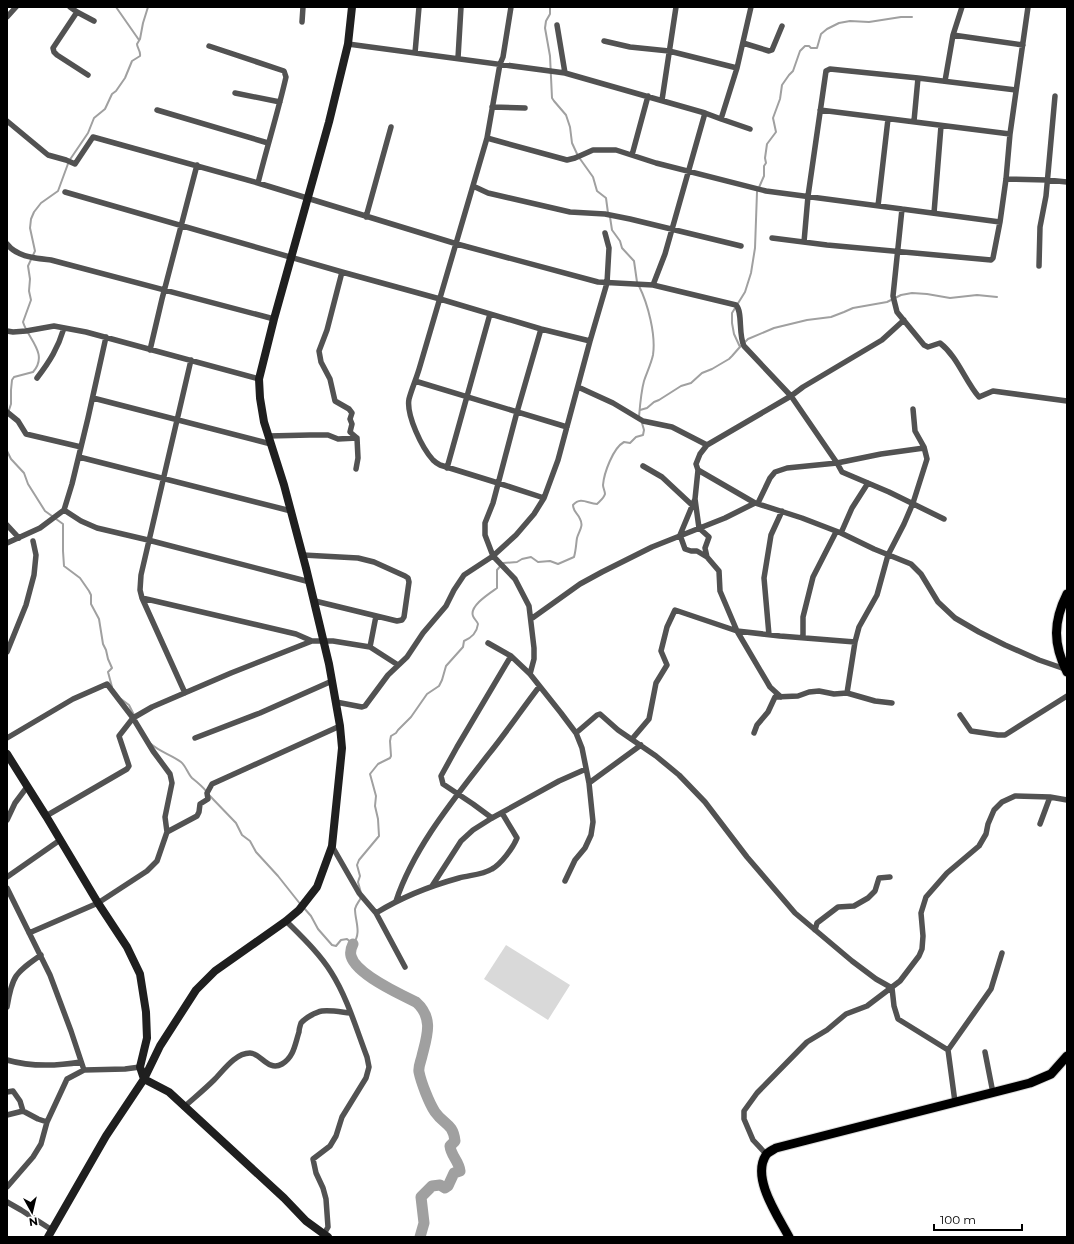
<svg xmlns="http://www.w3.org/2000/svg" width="1074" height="1244" font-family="Montserrat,sans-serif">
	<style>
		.green { fill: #d9d9d9 }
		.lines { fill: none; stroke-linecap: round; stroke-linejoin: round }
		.stream { stroke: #a0a0a0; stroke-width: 2 }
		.river { stroke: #a0a0a0; stroke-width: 11 }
		.primary-casing { stroke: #dbdbdb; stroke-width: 11 }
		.street { stroke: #525252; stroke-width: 5.5 }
		.secondary { stroke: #1f1f1f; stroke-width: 8 }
		.primary { stroke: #000; stroke-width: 9 }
	</style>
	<rect width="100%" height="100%" fill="#fff"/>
	<path class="green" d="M506,945L570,985L548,1020L484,979Z"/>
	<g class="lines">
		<path class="stream" d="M116,7L139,40
			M550,7V14L546,21L545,28L550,56L552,98L554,101L566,115L570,127L572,143L578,156L593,177L597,191L606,198L608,213
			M610,217L612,230L620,241L622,248L634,261L637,282
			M740,347L734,334L732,323V313L745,292L751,273L755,248L757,192L764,176V166L766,163L765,158L767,144L776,132L773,118L780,99L782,85L789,75L793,71L800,51L805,46H809L811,48H817L821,34L827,29L839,23L850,21L869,22L901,17H912
			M640,410L647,408L654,402L659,400L681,386L691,383L702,373L712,369L729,359L732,356L739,348L748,339L774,328L807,320L831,317L844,312L853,308L887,302L901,295L912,293L927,294L950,298L977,295L997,297
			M7,416L11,404V390L12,380L14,377L33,372C49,354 28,339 23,322L31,300L29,291L30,279L28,266L35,251L30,228L31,219L34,212L41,203L58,191L69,161L88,133L94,118L105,109L112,94L116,91L125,78L132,61L140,56C141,51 137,48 137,44L140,39L143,23L148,7
			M639,417C640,405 641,392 644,381C647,372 651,364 653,355C656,335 648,304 639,286
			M7,451L11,459L24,473L28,484L45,511L63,524V551L64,566L80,578L89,591L91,595V604L99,619L103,644L106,650L108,659L112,668L108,672L112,687
			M121,699L129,705L134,715
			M151,744C160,752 172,755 181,762C186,766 188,774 192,778C197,782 202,786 206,791
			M210,796L236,823L242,835L250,841L256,852L278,876L301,905
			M361,893L358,882L360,876L357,865L359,860L379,836L378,819L375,806L376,796L370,774L378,764L390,758L391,756L390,741L391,736L396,733L398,730L411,717L427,694L439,686L442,680L446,666L463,647L464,641C471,638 477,632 478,624C477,621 474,619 473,616C469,606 490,593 497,588V570L503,563L517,562L522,559L531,557L538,562L550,561L558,564L574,557C576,550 576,544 577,538C579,531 584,526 580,519C578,513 573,512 573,505C581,496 588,504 597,504C600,501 604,498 605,494C605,491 603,488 603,485C604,473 613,448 624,442L630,443L636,437L643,435L644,430L642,423
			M304,908L311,916L318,929L332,945L336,946L341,940L347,939L353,944C362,933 355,921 355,909C356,904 360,901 361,897"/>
		<path class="river" d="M353,944C351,948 350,952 351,956C356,974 399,994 416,1002C434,1018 427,1036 422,1056C421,1061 418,1067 419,1072C421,1082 429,1103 435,1112C444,1125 453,1123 455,1141L450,1146C451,1156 459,1161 460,1171L454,1173L448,1186L445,1188L440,1185L432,1186L421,1197L424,1223L420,1237"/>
		<g class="primary-casing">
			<path id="primary" d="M1067,594C1053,622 1053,644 1067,672
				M789,1237C778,1216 751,1178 766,1155C768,1152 773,1150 776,1148L1030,1083L1051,1074L1067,1056"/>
		</g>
		<path class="street" d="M70,7L77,12L94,21
			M511,7L503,57L500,64L487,138L420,366C417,377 412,388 409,399C406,415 422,448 433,460C435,462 438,464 440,465L498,483L544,498
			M77,12L53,48L54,52L57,55L88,75
			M7,17L16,7
			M302,22L303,7
			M557,25L565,73
			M953,35L1023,45
			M604,41L630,47L669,51L737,68
			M743,43L769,51L772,50L782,26
			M348,44L565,73L705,113L721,119L737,68L751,7
			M209,46L284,71L286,77C278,112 267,147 258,183
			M415,53L419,7
			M458,58L461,7
			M945,81L953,35L962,7
			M235,93L280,102
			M662,100L676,7
			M492,107L525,108
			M157,110L268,143
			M820,110L1010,134
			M721,119L750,129
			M7,121L48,155L66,160L75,164L93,137L258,183L457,244L598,282L653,285L736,305C743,312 738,334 744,346L791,396L837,463L842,472L889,492L944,519
			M914,121L918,78
			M487,138L567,160L575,158L593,150H616L656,163L766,191L1000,222
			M632,155L648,96
			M1006,179L1047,180L1067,182
			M473,186L488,193L570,212L605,214L630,219L741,246
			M65,192L342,272L440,299L541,329L590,341
			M878,206L888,119
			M902,209L893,296L897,312L924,345L928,347L940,343C958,357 965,381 979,397L993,391L1067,401
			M934,213L941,126
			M366,217L391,127
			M772,238L827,245L991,260L993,258L1000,222L1006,179L1010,134L1028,7
			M804,242L808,196L826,71L830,69L918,78L1016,90
			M7,244C17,257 35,258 51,260L274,319
			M1039,266L1040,227L1046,196L1055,96
			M342,272L327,330L319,351L321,362L330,379L335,401L349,409L352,413L350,419L352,424L350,432L357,438L358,458L356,469
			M653,285L665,254L705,113
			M7,331L13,332L26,331L54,326L86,332L259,379
			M150,350L162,299L197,165
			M37,378C50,361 58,348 64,328
			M415,381L567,427
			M578,387L613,403L643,421L672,427L707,445
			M93,398L271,444
			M7,412L18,421L26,434L81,447
			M268,436L310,435H328L338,439L357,438
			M79,457L291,511
			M643,466L662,477L692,505
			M447,468L490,314
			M698,470L755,503L802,518L841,533L874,549L911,564L921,574L938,602L955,618L979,632L1005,645L1039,660L1065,669
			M695,499L699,528L709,537L705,548L707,557
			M758,503L770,478L775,472L787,468L837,463L881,454L924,448
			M64,510L81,521L97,528L148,540L310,582
			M7,525L19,538
			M841,533L852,508L868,483
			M7,543L40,528L64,510L72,484L88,418L106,337
			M303,555L358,558L374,562L405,576L408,578L409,582L404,617L402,620L397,621L315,601
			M142,598L140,590L141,575L191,360
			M531,619L580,584L602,572L652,547L725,518L755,503
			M769,635L764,578L771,535L782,511
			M803,638V617L813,577L836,532
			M488,643L511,656L530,674L561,713L576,733L582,748L589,783L593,822L591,835L585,848L575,860L565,881
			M370,647L376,616
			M7,652L26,605L34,575L36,555L33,541
			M530,674L534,659V648L529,606L515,579L493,556L485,535V523L493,503L517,412L541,329
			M185,693L142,598L296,634L312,641
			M847,693L855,642L859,627L877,595L888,555L904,524L913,503L927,459L924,447L915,431L913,409
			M781,697L770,687L737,631L720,591L719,571L707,557L697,551H691L685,549L680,535L695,499L698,470L696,464L700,454L707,445L791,396L803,387L882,340L904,320
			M336,702L362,707L365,706L388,675L407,657L423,633L446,606L454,590L464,575L493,556L516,535L534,514L544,498L558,460L590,341L607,283L609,248L605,233
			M960,715L971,731L998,735H1005L1067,696
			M576,733L597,715L600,714L618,730L656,756L679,775L705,802L747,857L795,913L852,961L876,979L892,988L894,1006L898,1019L948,1050L955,1102
			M754,733L757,725L768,712L775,697L798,696L809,692L819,691L834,694L847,693L875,701L892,703
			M7,738L73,699L107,684L133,718L153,751L170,774L172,783L165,817L167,832L157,861L147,871L98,903L29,933
			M195,738L260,713L332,681
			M632,739L649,719L656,683L667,665L661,651L667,627L675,610L737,631L780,636L855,642
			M589,783L641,745
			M46,816L127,769L129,766L119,736L133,718L152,707L231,673L312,641H333L370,647L398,665
			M492,818L473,804L443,784L441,776L457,747L511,656
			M7,820L15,803L27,787
			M1040,824L1050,797
			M167,832L197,816L199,812L200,804L208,799L207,793L212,784L340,726
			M332,846L359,893L376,913C402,897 430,886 459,878C470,875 482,875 492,869C501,864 513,848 517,838L502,813
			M7,877L60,840
			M432,886L461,841L473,830L492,818L559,781L586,769
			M7,888L50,975L71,1031L84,1070
			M396,901C414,847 454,799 488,755C506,733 522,709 539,687
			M376,913L405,967
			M286,921C302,937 319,953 331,972C347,997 356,1028 367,1057L369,1067L366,1078L342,1117L336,1136L330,1146L313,1159L316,1173L323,1188L326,1199L328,1227L324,1234
			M815,930L817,923L838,907L854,906L868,898L875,891L879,878L890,877
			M7,1007C12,976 15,973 41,955
			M948,1050L991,989L1002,953
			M985,1052L993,1093
			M7,1060C31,1067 57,1066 81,1062
			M7,1092L13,1091L20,1101L23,1111
			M184,1107C194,1098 205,1089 214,1080C223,1071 235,1053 250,1053C261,1053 268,1072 282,1064C294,1057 295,1044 299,1032C299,1030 300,1026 301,1023C305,1018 316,1012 322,1011C331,1010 341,1012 350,1013
			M7,1115L23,1111L38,1119L47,1122
			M766,1154L753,1140L744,1119V1111L757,1093L807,1042L827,1030L846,1014L867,1006L900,981L919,956L922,949L923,936L921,913L926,897L947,873L979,846L986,834L988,824L994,810L1002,802L1015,796L1050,797L1067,800
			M7,1187L33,1157L41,1144L47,1122L67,1079L84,1070L125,1069L140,1067
			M7,1202L21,1210L52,1230"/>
		<path class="secondary" d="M7,754L46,816L98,903L127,947L140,974L146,1012L147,1038L140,1067L144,1079L169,1092L284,1198L306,1221L328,1237
			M48,1237L106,1136L144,1079L160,1046L196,990L215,971L286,921L299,910L317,887L332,846L340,768L342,748L340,726L329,664L306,568L284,485L264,422L260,398L259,379L274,319L329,122L348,44L352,7"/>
		<use href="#primary" class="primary"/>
	</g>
	<rect width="1074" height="1244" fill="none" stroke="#000000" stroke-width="16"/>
	<g transform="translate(32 1212) rotate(172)" stroke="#ffffff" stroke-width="3" paint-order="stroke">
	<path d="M0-3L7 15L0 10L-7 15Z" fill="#000000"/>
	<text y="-6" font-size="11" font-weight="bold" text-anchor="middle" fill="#000000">N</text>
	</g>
	<path d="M934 1224v6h88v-6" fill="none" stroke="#000000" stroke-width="2"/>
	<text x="940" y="1224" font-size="12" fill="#000000" stroke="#ffffff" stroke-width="3" paint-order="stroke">100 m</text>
</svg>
